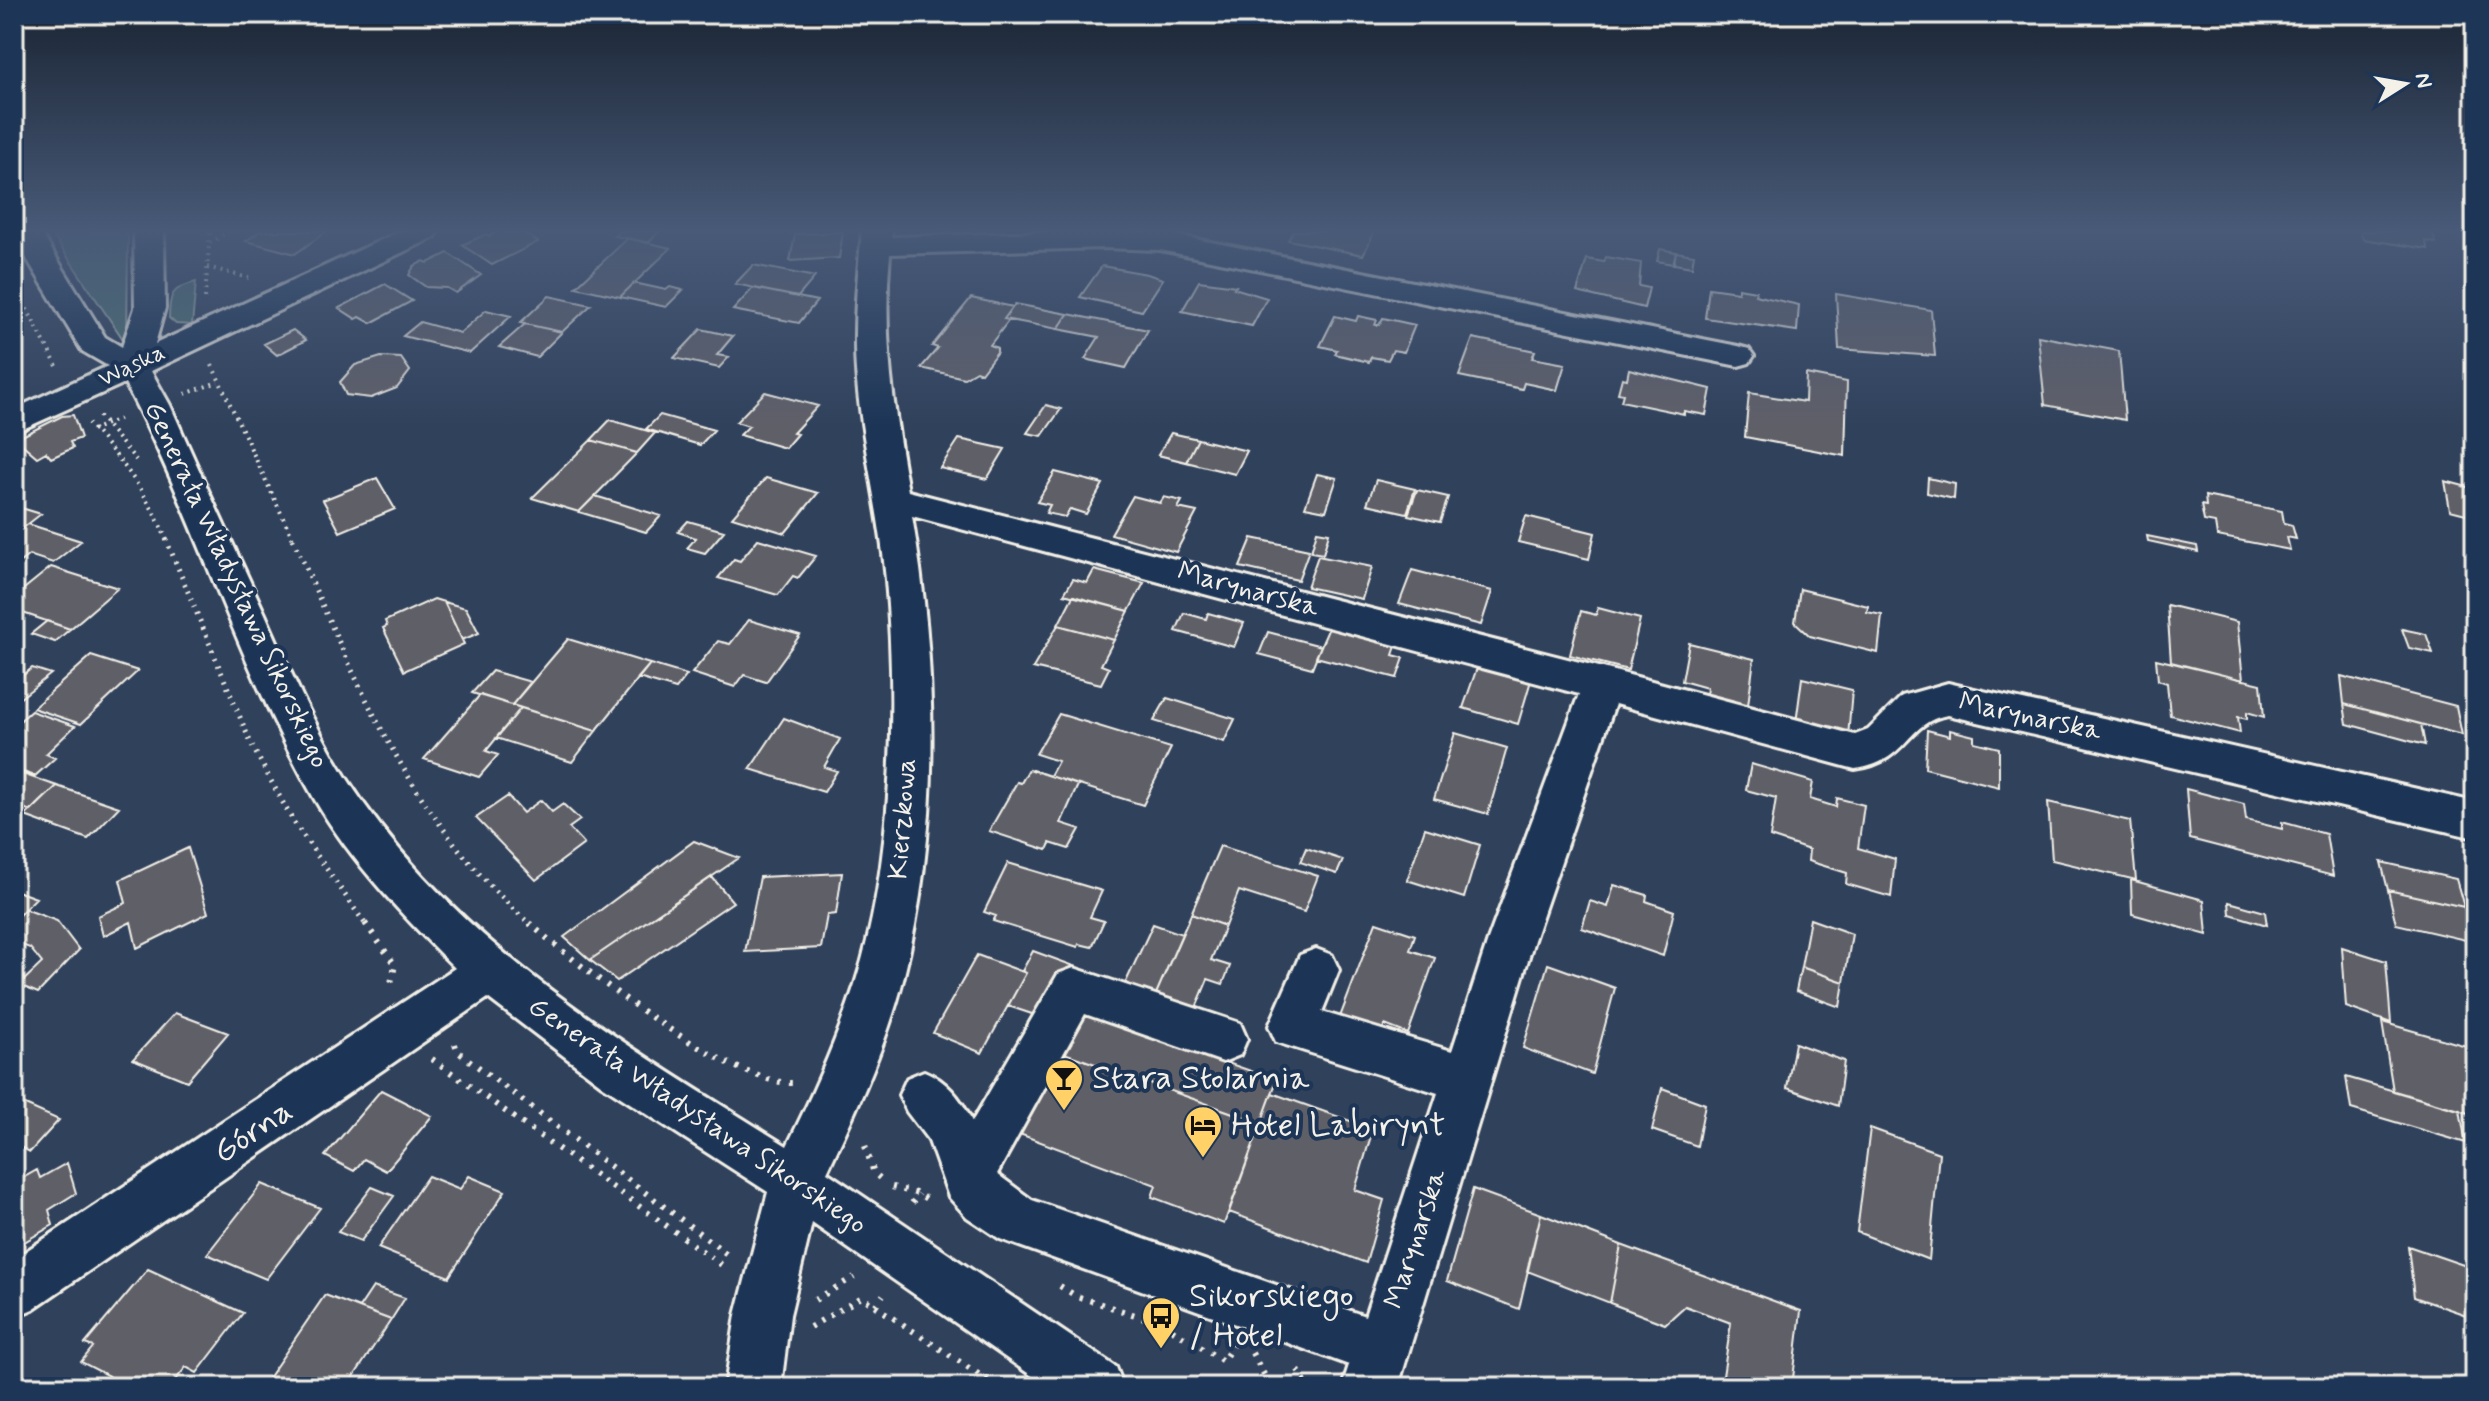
<svg xmlns="http://www.w3.org/2000/svg" width="2489" height="1401" font-family="Mynerve,sans-serif">
	<style>
		.green { fill: #4e7072; stroke: #a1b0ad; stroke-width: 2 }
		.building { fill: #5e5e68; stroke: #f4f1e8; stroke-width: 2 }
		.lines { fill: none; stroke-linecap: round; stroke-linejoin: round }
		.minor-casing { stroke: #f4f1e8; stroke-width: 6 }
		.path-far2 { stroke: #f4f1e8; stroke-width: 4; stroke-dasharray: 2 5; stroke-linecap: butt }
		.path-far1 { stroke: #f4f1e8; stroke-width: 5; stroke-dasharray: 2 6; stroke-linecap: butt }
		.path { stroke: #f4f1e8; stroke-width: 6; stroke-dasharray: 3 8; stroke-linecap: butt }
		.minor { fill: #1d3557; fill-rule: evenodd }
		.labels { text-anchor: middle; dominant-baseline: central; stroke-width: 8; stroke-linejoin: round; paint-order: stroke }
		.far-street-label { font-size: 24px; fill: #f4f1e8; stroke: #1d3557 }
		.street-label { font-size: 28px; fill: #f4f1e8; stroke: #1d3557 }
		.near-poi-label { font-size: 34px; fill: #f4f1e8; stroke: #1d3557; text-anchor: start }
		.near-street-label { font-size: 34px; fill: #f4f1e8; stroke: #1d3557 }
	</style>
	<rect width="100%" height="100%" fill="#30415c"/>
	<filter id="ink" filterUnits="userSpaceOnUse"><feTurbulence type="fractalNoise" baseFrequency=".0125" numOctaves="2"/><feDisplacementMap in="SourceGraphic" scale="16" xChannelSelector="R" yChannelSelector="G"/><feConvolveMatrix kernelMatrix="1 2 1 2 8 2 1 2 1" color-interpolation-filters="sRGB"/></filter>
	<g filter="url(#ink)">
		<path class="green" d="M50,231H128L127,345Z
			M196,282L192,325L176,324L169,318C170,294 171,288 196,282Z"/>
		<path class="building" d="M260,231H327L295,254L246,241Z
			M499,231L524,233L538,242L492,265L462,245L486,234L489,236Z
			M620,231H660L648,243L615,236Z
			M1293,231H1375L1363,255L1288,240Z
			M2360,231H2432L2436,243L2425,241L2428,249L2363,239Z
			M843,232L839,258L790,261L795,234Z
			M628,238L671,248L620,297L576,287Z
			M1660,249L1676,252L1673,264L1657,261Z
			M1676,252L1694,255L1692,267L1674,264Z
			M448,253L481,275L456,293L447,288L426,287L409,275L414,266L424,261L428,263Z
			M1606,257L1641,263L1639,286L1649,288L1644,308L1577,292L1587,259L1604,262Z
			M753,265L815,277L798,297L735,284Z
			M1102,266L1147,274L1163,279L1142,311L1080,297Z
			M1199,281L1236,286L1234,288L1267,298L1252,326L1182,311Z
			M634,283L666,290L670,287L683,290L666,307L620,297Z
			M385,284L412,301L371,323L360,317L356,319L339,308Z
			M753,288L798,297L817,301L799,323L733,310Z
			M1709,288L1738,292V288L1756,291L1755,295L1799,305L1797,331L1705,318Z
			M1836,294L1931,310L1935,356L1839,349Z
			M549,296L591,305L562,332L520,323Z
			M971,298L1013,307L1004,319L1009,320L990,345L997,348V352L981,373L976,371L964,378L921,368L938,348L932,346Z
			M1015,304L1068,314L1058,329L1004,319Z
			M486,310L511,316L470,353L403,336L420,322L460,333Z
			M1068,314L1148,330L1126,368L1085,359L1099,337L1058,329Z
			M1335,316L1356,321L1358,316L1377,320L1375,325H1379L1383,318L1415,325L1404,352L1393,350L1388,360L1371,357L1369,362L1335,354L1337,350L1320,346Z
			M525,324L562,332L537,357L499,347Z
			M701,329L733,336L717,355L729,357L719,368L674,358Z
			M293,330L306,340L277,355L264,344Z
			M2038,336L2119,351L2125,420L2045,405Z
			M1473,338L1535,351L1532,358L1565,364L1557,390L1524,383L1522,389L1459,376Z
			M381,357L401,358L410,371L397,388L371,398L346,395L340,382L355,365Z
			M1629,369L1711,389L1706,415L1684,411V414L1621,401L1623,394L1618,393L1622,378L1627,379Z
			M1806,374L1847,382L1845,456L1745,437L1749,393L1805,402Z
			M765,392L818,406L793,433L797,434L785,448L740,435L749,426L736,422Z
			M1046,405L1061,409L1042,436L1027,433Z
			M73,415L81,438L70,442L73,448L51,458L46,452L37,457L16,439L62,416Z
			M660,415L714,430L700,445L646,429Z
			M610,420L655,433L637,453L591,440Z
			M1171,433L1198,439L1186,462L1158,455Z
			M959,439L1005,449L987,479L940,468Z
			M1198,439L1247,451L1235,474L1186,462Z
			M591,440L637,453L579,512L532,498Z
			M1055,472L1103,484L1086,514L1070,509L1065,517L1046,513L1050,505L1037,502Z
			M1317,474L1337,478L1326,511L1305,507Z
			M377,478L395,509L340,532L323,500Z
			M766,478L818,493L785,533L732,517Z
			M1928,478L1955,484L1954,499L1927,493Z
			M1376,480L1415,489L1407,513L1367,504Z
			M2445,481L2475,489V526L2471,525L2470,515L2450,510Z
			M1417,490L1448,497L1440,522L1408,515Z
			M595,496L661,516L646,532L579,512Z
			M1133,496L1160,503L1164,497L1182,501L1178,508L1197,512L1176,552L1111,534Z
			M2205,496L2282,511L2284,523L2292,525L2296,539L2287,537L2290,550L2217,536L2215,523L2204,521L2201,505L2206,506Z
			M18,507L41,514L14,535V510Z
			M1526,516L1595,533L1589,559L1518,542Z
			M688,521L724,531L705,553L687,548L696,538L678,532Z
			M28,524L81,541L53,563L29,555L14,567V535Z
			M1317,531L1329,533L1323,554L1311,552Z
			M2147,536L2197,546L2198,552L2148,541Z
			M1252,538L1309,550L1298,580L1240,567Z
			M758,539L816,556L798,578L793,576L778,595L718,578L734,559L740,561Z
			M1318,556L1372,567L1362,599L1307,587Z
			M51,567L118,588L70,629L14,610V597Z
			M1094,570L1144,583L1129,611L1064,594L1073,579L1087,583Z
			M1412,570L1492,591L1481,625L1399,604Z
			M1800,589L1868,606L1867,612L1882,615L1878,653L1810,636L1795,622Z
			M1073,596L1129,611L1114,640L1058,625Z
			M434,599L444,602L464,644L404,671L383,628L387,626L385,621Z
			M444,602L466,608L479,633L462,640Z
			M2167,605L2237,622L2243,680L2171,662Z
			M1598,608L1640,619L1628,670L1570,655L1581,611L1596,615Z
			M1184,613L1206,619L1208,613L1244,623L1234,647L1176,631Z
			M749,620L800,635L766,682L744,675L735,687L692,673L718,641L730,644Z
			M47,621L70,629L55,642L31,634Z
			M1331,623L1398,640L1393,655L1404,658L1397,678L1316,657Z
			M1058,625L1114,640L1101,665L1109,668L1101,684L1033,668Z
			M2402,629L2426,634L2433,653L2409,648Z
			M1268,632L1321,646L1312,668L1259,654Z
			M568,639L650,664L596,731L512,705Z
			M1689,643L1754,659L1748,705L1706,695L1707,688L1682,681Z
			M91,656L138,671L81,724L33,708Z
			M2156,659L2261,684L2264,717L2247,712V719L2238,717L2240,733L2170,715L2167,683L2158,680Z
			M1479,662L1532,677L1518,724L1463,708Z
			M650,664L687,675L676,689L638,678Z
			M32,668L51,674L14,703V673L22,676Z
			M492,671L531,682L512,705L472,693Z
			M2341,676L2456,706L2462,735L2344,704Z
			M1802,678L1852,690L1848,737L1796,723Z
			M480,695L521,708L486,751L498,755L479,777L424,759Z
			M1167,698L1235,719L1224,742L1154,721Z
			M2344,704L2421,724L2425,745L2347,724Z
			M521,708L596,731L572,762L496,738Z
			M31,711L75,726L46,754L55,758L35,776L14,769V726Z
			M1059,714L1171,748L1143,805L1050,776L1058,761L1036,754Z
			M784,718L840,739L824,767L837,771L824,792L750,769Z
			M1927,730L1950,736V730L1974,736V742L1999,748V787L1925,768Z
			M1455,733L1507,748L1488,814L1434,799Z
			M1751,764L1813,782L1810,799L1836,807L1837,798L1864,805L1858,848L1895,859L1891,897L1846,884L1847,873L1808,861L1809,850L1770,837L1776,798L1746,790Z
			M1029,769L1078,785L1061,823L1080,829L1069,849L1050,843L1047,850L989,831L1017,782L1021,783Z
			M14,771L57,786L31,811L14,805Z
			M57,786L119,807L88,839L25,816Z
			M2186,789L2244,804L2246,820L2282,829V822L2326,834L2333,876L2190,839Z
			M508,796L523,813L541,800L552,812L563,804L580,820L569,828L584,844L536,880L476,818Z
			M2048,802L2130,821L2136,880L2052,860Z
			M1425,828L1480,845L1464,898L1407,880Z
			M694,841L739,858L590,960L564,937Z
			M1220,846L1318,876L1304,912L1239,891L1225,926L1191,914Z
			M188,848L208,913L137,948L131,922L103,936L98,916L126,903L120,880Z
			M1306,848L1343,860L1337,874L1300,862Z
			M2381,862L2456,879L2464,907L2388,890Z
			M1008,863L1102,891L1090,917L1104,921L1092,947L1079,944L1078,947L993,921L996,916L984,912Z
			M842,873L836,914L827,915L821,948L745,952L760,877Z
			M712,877L733,902L617,981L590,960Z
			M2131,880L2204,900L2207,935L2132,914Z
			M1614,885L1647,895L1646,901L1674,911L1663,956L1582,928L1590,901L1608,907Z
			M14,890L36,898L14,920Z
			M2388,890L2464,907L2474,942L2396,924Z
			M2229,902L2265,912L2267,925L2230,914Z
			M25,909L57,921L79,950L38,993L19,985L42,963L30,948L14,942V920Z
			M1191,914L1225,926L1211,960L1230,966L1223,984L1208,979L1196,1008L1156,994Z
			M1810,919L1852,934L1844,982L1801,967Z
			M1376,922L1415,935L1410,950L1435,958L1408,1034L1385,1025L1379,1041L1337,1025Z
			M1153,924L1182,934L1156,994L1125,984Z
			M2342,947L2386,961L2391,1023L2346,1007Z
			M1033,951L1077,967L1062,999L1041,1017L1008,1006L1026,973L1022,971Z
			M977,955L1026,973L982,1053L933,1033Z
			M1548,964L1615,988L1592,1074L1523,1048Z
			M1801,967L1844,982L1840,1007L1796,991Z
			M1072,1009L1277,1080L1261,1123L1053,1049Z
			M175,1013L228,1033L187,1081L133,1059Z
			M2382,1022L2470,1047L2475,1071V1115L2393,1091Z
			M1795,1043L1844,1061L1838,1106L1787,1088Z
			M1053,1049L1261,1123L1224,1224L1152,1197L1156,1185L1014,1132Z
			M2346,1077L2460,1110L2466,1143L2351,1109Z
			M1662,1088L1705,1104L1697,1146L1652,1130Z
			M381,1090L432,1116L386,1171L364,1159L354,1171L325,1156Z
			M1272,1093L1373,1129L1355,1190L1384,1200L1366,1263L1229,1212Z
			M14,1100L59,1120L30,1152L14,1144Z
			M1870,1128L1939,1153L1929,1260L1857,1232Z
			M67,1163L76,1193L49,1210L53,1225L14,1248V1183L37,1170L40,1178Z
			M428,1176L460,1189L469,1176L505,1191L449,1277L378,1248Z
			M262,1184L320,1208L266,1279L207,1254Z
			M372,1187L394,1196L361,1241L338,1232Z
			M1473,1189L1541,1214L1519,1309L1447,1281Z
			M1541,1214L1621,1245L1610,1303L1527,1271Z
			M1621,1245L1801,1311L1792,1387H1731L1722,1383L1731,1323L1685,1306L1665,1324L1610,1303Z
			M2408,1246L2475,1269V1318L2414,1297Z
			M148,1269L243,1313L197,1373L186,1367L170,1387H130L81,1362L93,1347L85,1344Z
			M373,1287L405,1298L391,1320L359,1308Z
			M325,1295L391,1320L347,1387H262Z"/>
		<g class="lines">
			<g class="minor-casing">
				<path id="minor" d="M14,231H40L105,337L122,347L135,308L134,231H164L165,308L155,344L401,231H439L435,237L151,371L170,405C201,475 233,545 265,614C289,669 314,726 346,777C452,943 623,1044 787,1146C813,1094 837,1040 855,984C893,867 897,702 886,580C880,514 863,449 857,382C852,332 857,280 862,231H892L891,237L1071,231L1160,232L1738,346L1749,349L1754,356L1749,363L1738,366L1160,250L1103,248L890,254C882,338 894,410 908,491L1603,668L1855,735L1868,730L1902,696L1948,683L2475,802V838L1948,715C1905,722 1909,762 1855,769L1615,704L1534,940L1398,1387H1342L1349,1365L1000,1239L967,1217L949,1197L929,1141L907,1112L899,1095L907,1078L924,1071C946,1080 962,1099 972,1122L1058,974L1074,968L1240,1023L1247,1039L1240,1055L1223,1062L1085,1014L997,1174L1032,1200L1365,1316L1438,1093L1276,1042L1269,1026L1300,955L1316,949L1332,955L1339,970L1322,1012L1452,1051L1488,940L1579,694L912,516C938,668 941,830 903,980C886,1046 856,1111 827,1172L1116,1367L1124,1387H1048L812,1223L790,1315L781,1387H725L736,1315L768,1192L602,1085L488,998L33,1309L14,1317V1259L455,968C404,917 352,863 315,800C239,667 196,518 125,383L14,433V409L108,366L82,351L14,237Z"/>
			</g>
			<path class="path-far2" d="M2471,231L2475,242
				M210,243L229,231
				M207,267L249,278
				M17,290L57,366
				M205,298L210,231
				M212,365L294,541
				M185,394L218,382
				M99,416L136,460
				M88,423C123,462 147,492 167,541
				M92,430L119,419"/>
			<path class="path-far1" d="M166,539L252,746L293,821L366,925
				M293,539C357,682 410,819 531,925"/>
			<path class="path" d="M365,923L395,965L391,983
				M529,923C580,967 730,1086 795,1083
				M455,1044L457,1051L731,1257
				M432,1059L726,1268
				M865,1146L874,1173L881,1179
				M892,1187L919,1194L928,1200
				M912,1203L919,1194
				M1060,1286L1076,1296L1163,1324L1223,1361L1234,1343
				M815,1300L854,1277
				M875,1306L998,1387
				M810,1327L862,1297L875,1306L883,1295
				M1252,1353L1271,1387
				M1298,1370L1308,1387"/>
			<use href="#minor" class="minor"/>
		</g>
	</g>
	<linearGradient id="sky" x2="0" y2="1"><stop stop-color="#1a2433"/><stop offset="0.54" stop-color="#485a78"/><stop offset="1" stop-color="#485a78" stop-opacity="0"/></linearGradient>
	<rect width="2489" height="427" fill="url(#sky)"/>
	<defs>
		<g id="bar-pin" transform="scale(2)"><path d="M0 17L-7.5 6A9.5 9.5 0 1 1 7.5 6Z" fill="#ffd166" stroke="#1d3557"/><path d="M-6-5H6L.8 .8V4.5H3.5V6h-7V4.5H-.8V.8Z" fill="#111"/></g>
		<g id="hotel-pin" transform="scale(2)"><path d="M0 17L-7.5 6A9.5 9.5 0 1 1 7.5 6Z" fill="#ffd166" stroke="#1d3557"/><path d="M-6-4.5h1.5V1H6V5H4.5V3h-9V5H-6ZM-4 0a1.8 1.8 0 1 1 3.6 0ZM.5 0V-2.5h3Q6-2.5 6 0Z" fill="#111"/></g>
		<g id="bus-pin" transform="scale(2)"><path d="M0 17L-7.5 6A9.5 9.5 0 1 1 7.5 6Z" fill="#ffd166" stroke="#1d3557"/><path d="M-5-6H5V4H4V6H2V4H-2V6H-4V4H-5ZM-3.5-4V0h7V-4ZM-3.5 1.2v1.5H-2V1.2ZM2 1.2v1.5H3.5V1.2Z" fill="#111"/></g>
	</defs>
	<g fill-rule="evenodd">
		<use href="#bar-pin" x="1064" y="1078"/>
		<use href="#hotel-pin" x="1203" y="1125"/>
		<use href="#bus-pin" x="1161" y="1316"/>
	</g>
	<g class="labels">
		<g class="far-street-label">
			<text transform="translate(132 366) rotate(-25)">Wąska</text>
		</g>
		<g class="street-label">
			<text transform="translate(236 585) rotate(65)">Generała Władysława Sikorskiego</text>
			<text transform="translate(1248 590) rotate(15)">Marynarska</text>
			<text transform="translate(2030 717) rotate(12)">Marynarska</text>
			<text transform="translate(903 819) rotate(-86)">Kierzkowa</text>
			<text transform="translate(697 1116) rotate(34)">Generała Władysława Sikorskiego</text>
			<text transform="translate(1416 1239) rotate(-72)">Marynarska</text>
		</g>
		<g class="near-poi-label">
			<text x="1092" y="1078">Stara Stolarnia</text>
			<text x="1231" y="1125">Hotel Labirynt</text>
			<text x="1189" y="1296">Sikorskiego<tspan x="1189" dy="39">/ Hotel</tspan></text>
		</g>
		<g class="near-street-label">
			<text transform="translate(253 1132) rotate(-34)">Górna</text>
		</g>
	</g>
	<rect width="2489" height="1401" fill="none" stroke="#1d3557" stroke-width="48"/>
	<rect x="24" y="24" width="2441" height="1353" fill="none" stroke="#f4f1e8" stroke-width="3" filter="url(#ink)"/>
	<g transform="translate(2405 84) rotate(79)" stroke="#1d3557" stroke-width="6" paint-order="stroke">
	<path d="M0-6L14 30L0 20L-14 30Z" fill="#f4f1e8"/>
	<text y="-12" font-size="22" font-weight="bold" text-anchor="middle" fill="#f4f1e8">N</text>
	</g>
</svg>
